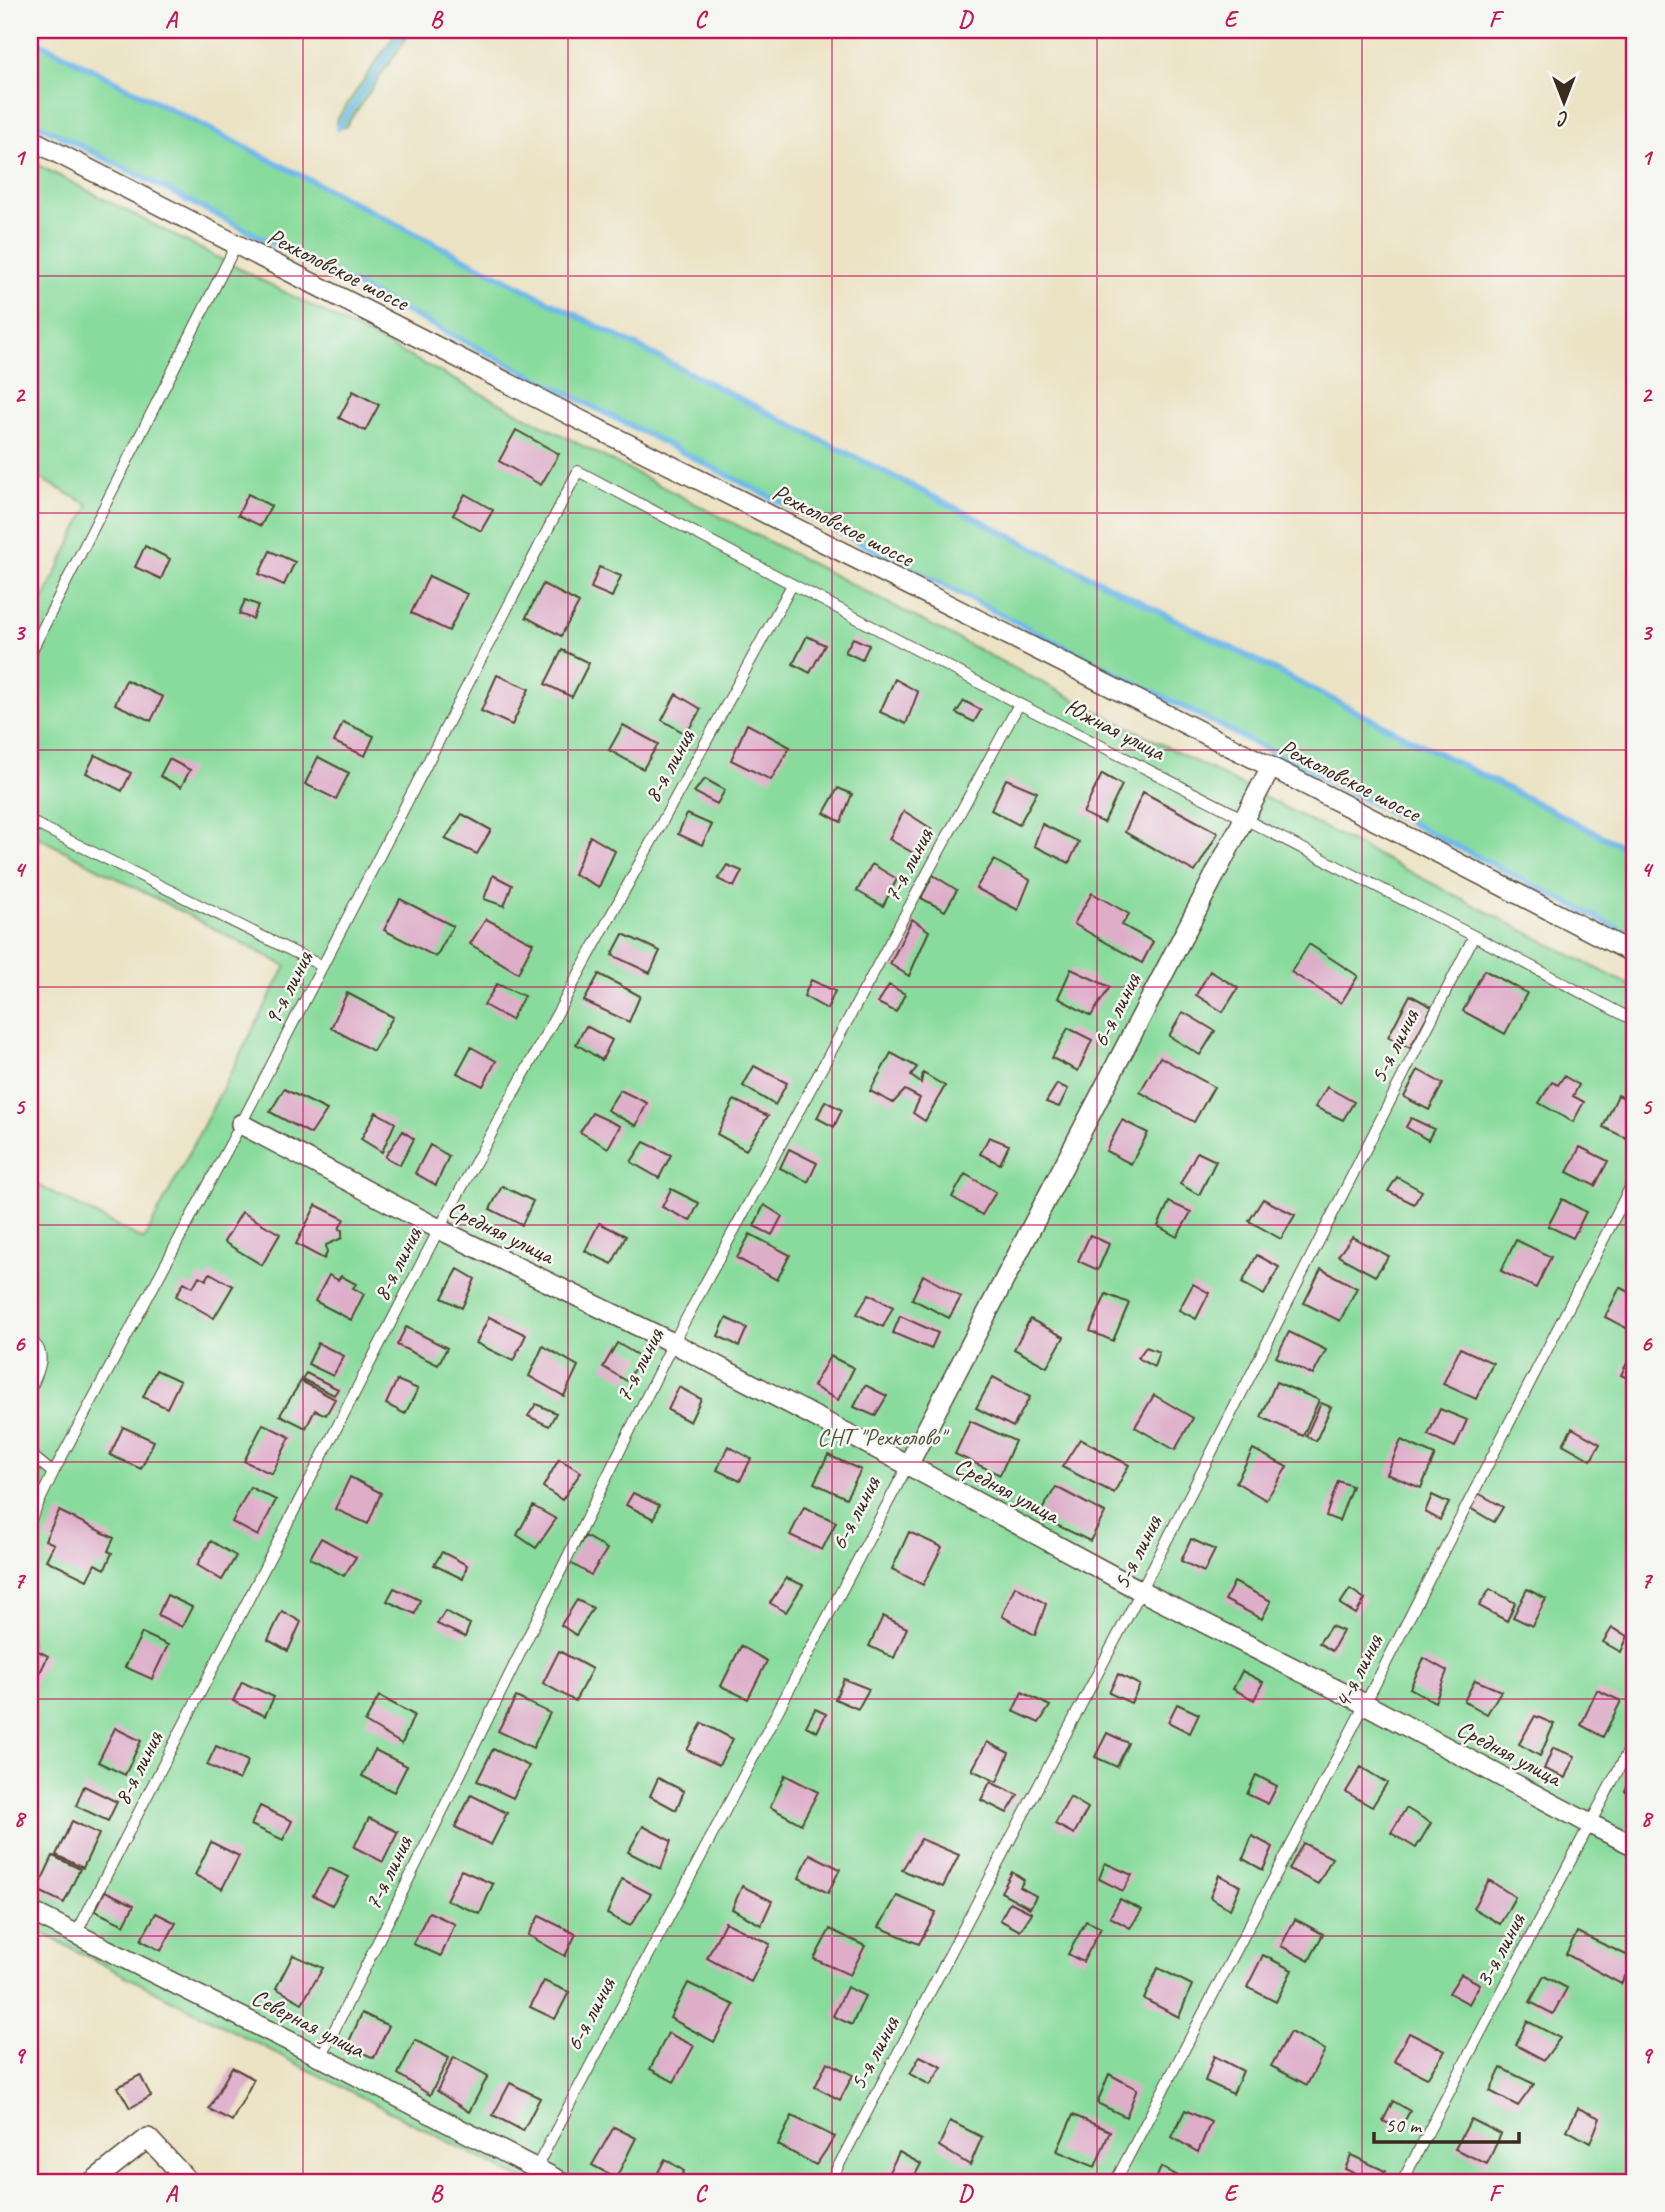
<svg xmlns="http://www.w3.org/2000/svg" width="1665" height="2212" font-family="Caveat,sans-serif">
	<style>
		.green { fill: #88db9c; stroke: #62825d; stroke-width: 2 }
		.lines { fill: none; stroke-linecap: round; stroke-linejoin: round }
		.stream { stroke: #71b9e9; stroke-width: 6 }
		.building { fill: #deaec9 }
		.lane-casing { stroke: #564637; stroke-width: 12 }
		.street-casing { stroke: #564637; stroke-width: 22 }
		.lane { stroke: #fff; stroke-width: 10 }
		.street { stroke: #fff; stroke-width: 19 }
		.grid { fill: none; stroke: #c2185b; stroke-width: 2; stroke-opacity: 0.55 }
		.labels { text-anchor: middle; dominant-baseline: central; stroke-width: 5; stroke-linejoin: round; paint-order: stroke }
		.street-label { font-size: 24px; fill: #3b2a1e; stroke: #f6f6f2 }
		.park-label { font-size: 24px; fill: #4e563e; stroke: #f6f6f2 }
		.neatline { fill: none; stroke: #c2185b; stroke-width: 2.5 }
		.grid-label { font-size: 23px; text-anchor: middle; font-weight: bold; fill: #c2185b }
	</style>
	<rect width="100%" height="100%" fill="#f6f6f2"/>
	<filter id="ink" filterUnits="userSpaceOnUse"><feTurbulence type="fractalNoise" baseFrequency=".0143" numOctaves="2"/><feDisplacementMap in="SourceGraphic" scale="14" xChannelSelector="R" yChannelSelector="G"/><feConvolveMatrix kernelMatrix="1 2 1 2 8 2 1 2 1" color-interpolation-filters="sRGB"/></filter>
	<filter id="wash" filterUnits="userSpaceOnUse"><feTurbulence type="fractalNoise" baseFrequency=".00686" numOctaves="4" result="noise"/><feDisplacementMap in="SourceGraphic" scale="28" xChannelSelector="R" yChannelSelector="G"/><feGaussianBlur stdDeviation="1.57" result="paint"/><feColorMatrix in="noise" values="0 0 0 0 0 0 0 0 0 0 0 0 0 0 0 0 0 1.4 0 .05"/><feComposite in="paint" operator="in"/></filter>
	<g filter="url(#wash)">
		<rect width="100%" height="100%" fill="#ece3c5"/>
		<path class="green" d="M398,30H412L345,127L338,128L336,121Z
			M30,38L1635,853V937L30,120Z
			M30,161L1635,988V2182H527L30,1927V1181L144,1240L286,966L30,833V627L89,505L30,473Z"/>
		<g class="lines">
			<path class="stream" d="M30,38L1635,853
				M30,120L1635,937
				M338,128L405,30"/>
		</g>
		<g id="blocks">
			<path class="building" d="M353,391L379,405L365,431L339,418Z
				M516,430L559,454L541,485L499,461Z
				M248,494L271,506L261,526L238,515Z
				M465,494L493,510L481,531L453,515Z
				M145,546L170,559L161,579L135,567Z
				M270,551L295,562L284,585L259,574Z
				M599,567L621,576L612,597L591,588Z
				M429,576L467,594L449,631L411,613Z
				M543,584L579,603L561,636L526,617Z
				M245,600L258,605L253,619L239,614Z
				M807,636L825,645L810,673L793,664Z
				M853,638L869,645L862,660L845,652Z
				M562,650L589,663L572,697L545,684Z
				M497,675L529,689L512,725L481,711Z
				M895,679L918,692L906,724L880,712Z
				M126,680L163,697L151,721L115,704Z
				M676,694L701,709L686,734L662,720Z
				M964,701L981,710L974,722L956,713Z
				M343,722L374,736L365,756L334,742Z
				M747,724L790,747L771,780L731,760Z
				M623,725L658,744L643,769L609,750Z
				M95,755L131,773L122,791L86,773Z
				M318,757L349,773L336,799L305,784Z
				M169,759L190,770L181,787L160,776Z
				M1102,774L1122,785L1104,823L1083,813Z
				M705,779L725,790L717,804L694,792Z
				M1006,779L1037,792L1019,825L991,810Z
				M838,788L852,794L841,822L824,813Z
				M1143,792L1218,833L1195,872L1125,832Z
				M904,811L932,829L915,854L889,839Z
				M462,814L491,830L477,854L445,839Z
				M687,814L712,825L702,845L678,834Z
				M1042,824L1079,842L1069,863L1034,846Z
				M590,836L615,851L599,887L574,874Z
				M994,860L1030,880L1018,910L976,888Z
				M872,864L897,879L883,906L857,891Z
				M727,865L742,871L734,887L718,879Z
				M493,875L512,885L504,906L484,899Z
				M933,875L957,890L945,911L921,898Z
				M1092,893L1129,914L1122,925L1153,942L1142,963L1074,924Z
				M400,899L453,926L436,957L384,930Z
				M486,919L533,943L518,973L470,944Z
				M912,919L929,931L909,976L890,964Z
				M623,934L660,951L650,973L612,955Z
				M1309,944L1358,976L1341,1003L1291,972Z
				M1071,969L1110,987L1091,1016L1058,998Z
				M1484,970L1527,993L1505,1034L1463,1011Z
				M1210,971L1238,988L1223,1012L1196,995Z
				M599,974L640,996L629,1022L584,1001Z
				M811,980L835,991L827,1009L804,996Z
				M497,984L524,996L511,1020L484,1005Z
				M889,985L905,994L896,1012L878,1003Z
				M347,993L393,1017L373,1051L331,1028Z
				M1410,995L1432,1007L1410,1048L1388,1037Z
				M1183,1012L1215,1031L1200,1055L1169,1036Z
				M586,1026L612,1040L602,1060L576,1044Z
				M1068,1028L1092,1040L1078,1071L1052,1058Z
				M471,1047L496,1061L483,1086L457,1073Z
				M891,1053L917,1067L911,1076L921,1083L923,1073L945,1086L925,1121L913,1113L920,1098L905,1090L893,1103L870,1091Z
				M1160,1057L1214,1087L1194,1122L1140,1092Z
				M754,1066L787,1083L775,1105L743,1086Z
				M1418,1070L1443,1084L1429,1110L1404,1097Z
				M1564,1076L1579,1085L1573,1096L1584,1102L1573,1122L1539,1103L1552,1082L1558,1085Z
				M1057,1084L1068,1089L1059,1107L1046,1102Z
				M1327,1087L1354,1102L1343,1120L1315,1107Z
				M284,1089L327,1110L311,1134L270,1112Z
				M620,1090L647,1103L636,1126L607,1110Z
				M1618,1095L1635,1103V1119L1626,1138L1603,1127Z
				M734,1100L768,1116L746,1150L717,1134Z
				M825,1101L842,1110L834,1127L817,1118Z
				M376,1112L395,1123L382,1152L361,1139Z
				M592,1113L620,1126L608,1148L580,1132Z
				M1411,1118L1434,1129L1428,1140L1406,1127Z
				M1122,1120L1148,1133L1131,1164L1106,1151Z
				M403,1131L414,1139L400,1165L385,1157Z
				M989,1137L1009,1145L1000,1164L980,1154Z
				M644,1142L671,1155L659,1178L631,1162Z
				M430,1145L449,1156L436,1185L415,1173Z
				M1580,1147L1608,1161L1595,1186L1567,1172Z
				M789,1149L817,1163L808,1182L780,1168Z
				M1197,1152L1216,1161L1199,1195L1180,1184Z
				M965,1174L996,1192L982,1215L952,1197Z
				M1397,1177L1422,1191L1414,1204L1388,1191Z
				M502,1186L533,1201L522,1225L490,1209Z
				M671,1189L699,1203L690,1221L662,1207Z
				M1263,1199L1295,1215L1281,1239L1249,1221Z
				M1562,1199L1586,1212L1573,1238L1548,1226Z
				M1169,1202L1191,1212L1177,1237L1158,1226Z
				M316,1205L344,1219L339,1229L342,1230V1238L326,1245L327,1253L324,1259L296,1244Z
				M764,1205L782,1216L772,1235L754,1226Z
				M242,1212L280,1234L262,1265L224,1242Z
				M599,1223L626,1236L612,1264L585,1251Z
				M750,1234L790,1255L777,1280L737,1258Z
				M1090,1235L1109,1244L1098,1270L1078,1261Z
				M1352,1237L1389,1256L1375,1276L1338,1256Z
				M1516,1240L1551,1257L1536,1288L1501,1271Z
				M1257,1255L1279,1267L1264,1295L1242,1283Z
				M458,1269L475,1279L462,1308L442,1298Z
				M1321,1269L1357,1288L1340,1321L1304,1303Z
				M210,1273L233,1286L214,1318L176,1296L184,1282L193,1287L199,1276L206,1280Z
				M329,1275L338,1280L341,1276L356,1284L353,1288L364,1294L351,1320L315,1301Z
				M923,1275L961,1297L949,1318L912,1299Z
				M1193,1284L1209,1293L1196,1319L1179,1310Z
				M1620,1287L1635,1295V1316L1628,1329L1605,1317Z
				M869,1294L893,1307L883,1327L857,1314Z
				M1106,1294L1129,1303L1113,1341L1090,1331Z
				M900,1316L938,1333L931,1349L893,1333Z
				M489,1317L526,1335L513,1361L476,1343Z
				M726,1318L747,1328L739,1346L718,1336Z
				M1030,1319L1064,1337L1047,1367L1014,1349Z
				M406,1327L447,1348L438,1365L397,1345Z
				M1289,1332L1326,1350L1313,1375L1276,1357Z
				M318,1343L344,1356L333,1376L308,1364Z
				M617,1343L641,1357L627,1381L603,1367Z
				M543,1346L578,1366L564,1396L529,1376Z
				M1146,1347L1159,1352L1154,1367L1138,1358Z
				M1460,1348L1493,1363L1476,1399L1443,1384Z
				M830,1356L854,1368L838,1400L813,1386Z
				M1629,1359L1635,1362V1382L1621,1375Z
				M156,1370L180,1381L167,1408L143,1397Z
				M306,1373L338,1389L334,1395L302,1379Z
				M993,1377L1030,1397L1013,1427L976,1408Z
				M397,1380L418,1389L405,1414L386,1404Z
				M301,1381L335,1399L326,1415L315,1410L306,1428L280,1415Z
				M1276,1382L1319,1400L1303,1436L1261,1417Z
				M865,1385L887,1396L875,1416L854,1407Z
				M679,1387L701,1399L690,1422L668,1410Z
				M1154,1395L1193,1418L1175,1450L1135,1427Z
				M1321,1403L1331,1407L1316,1441L1306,1436Z
				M536,1404L556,1413L549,1426L528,1416Z
				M1440,1409L1467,1420L1455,1447L1428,1435Z
				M970,1421L1015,1441L1000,1475L955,1454Z
				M263,1424L290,1437L272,1474L244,1461Z
				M123,1427L154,1441L141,1469L110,1455Z
				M1572,1428L1600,1444L1591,1460L1563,1444Z
				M1080,1439L1129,1465L1114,1493L1062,1467Z
				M1401,1440L1435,1455L1421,1488L1387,1474Z
				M728,1446L751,1459L740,1481L717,1470Z
				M1253,1449L1287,1467L1266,1500L1236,1482Z
				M828,1455L861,1470L846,1498L814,1483Z
				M559,1459L581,1472L562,1500L543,1487Z
				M350,1477L381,1493L368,1524L335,1509Z
				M1338,1481L1352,1486L1339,1521L1326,1516Z
				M250,1487L276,1500L258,1536L232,1522Z
				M1056,1487L1105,1513L1090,1541L1038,1516Z
				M633,1493L659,1505L654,1519L626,1505Z
				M1478,1493L1503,1507L1494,1522L1470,1508Z
				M1432,1495L1449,1503L1440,1520L1425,1512Z
				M533,1506L556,1519L536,1548L517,1535Z
				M804,1507L836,1522L822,1550L790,1535Z
				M59,1511L114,1538L108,1551L112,1553L105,1569L95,1564L87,1580L46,1560L54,1544L45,1540Z
				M909,1532L942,1547L923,1585L892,1569Z
				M585,1536L607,1549L591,1575L569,1562Z
				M321,1538L356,1557L344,1576L310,1558Z
				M1191,1539L1215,1550L1204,1572L1181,1561Z
				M211,1541L236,1556L222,1580L197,1565Z
				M442,1552L467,1565L463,1579L434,1565Z
				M786,1578L803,1585L786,1612L770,1603Z
				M1234,1582L1271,1601L1262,1619L1225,1600Z
				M1015,1586L1046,1604L1035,1635L1002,1616Z
				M394,1588L420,1600L415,1614L387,1601Z
				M1350,1589L1365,1599L1356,1614L1340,1604Z
				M1490,1589L1515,1603L1507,1621L1479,1606Z
				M1527,1589L1546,1599L1532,1626L1513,1617Z
				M167,1595L192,1607L182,1627L158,1615Z
				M577,1600L593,1608L576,1635L561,1625Z
				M282,1611L301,1622L288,1651L268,1640Z
				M445,1611L470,1624L465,1637L437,1624Z
				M883,1616L907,1628L894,1658L869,1646Z
				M1331,1626L1343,1631L1332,1651L1319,1643Z
				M1612,1628L1628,1636L1621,1652L1603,1642Z
				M142,1633L168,1645L152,1679L125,1667Z
				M741,1646L767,1661L748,1699L721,1686Z
				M30,1647L48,1656L33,1687L30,1685Z
				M559,1651L592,1669L575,1701L543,1683Z
				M1424,1658L1447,1671L1435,1702L1410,1688Z
				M1242,1671L1263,1682L1254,1700L1233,1689Z
				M1118,1674L1140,1685L1131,1703L1109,1693Z
				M844,1679L869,1689L858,1709L835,1699Z
				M1475,1680L1501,1691L1487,1714L1464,1701Z
				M242,1682L274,1697L265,1716L233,1701Z
				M1597,1690L1621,1701L1603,1737L1581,1725Z
				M1022,1692L1050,1706L1039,1723L1013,1711Z
				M379,1696L414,1715L402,1744L365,1722Z
				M516,1697L550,1713L533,1748L498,1731Z
				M1177,1704L1199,1714L1190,1733L1168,1722Z
				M815,1709L826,1714L817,1732L806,1726Z
				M1535,1716L1554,1724L1540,1756L1519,1744Z
				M702,1723L733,1739L719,1765L687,1750Z
				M115,1728L141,1741L125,1775L98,1762Z
				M1107,1733L1128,1743L1117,1767L1095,1757Z
				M987,1742L1009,1753L997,1782L972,1770Z
				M216,1746L248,1761L239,1780L207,1765Z
				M1553,1748L1575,1756L1566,1778L1544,1769Z
				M493,1749L529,1766L513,1798L477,1781Z
				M375,1750L407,1766L394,1792L362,1776Z
				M1635,1765V1795L1625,1791Z
				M1361,1767L1387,1783L1372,1807L1346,1792Z
				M785,1775L818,1792L801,1824L770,1807Z
				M1256,1775L1277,1786L1268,1804L1247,1794Z
				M658,1778L684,1791L676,1810L650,1796Z
				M990,1782L1018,1795L1007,1813L981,1800Z
				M84,1786L117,1802L108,1821L76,1806Z
				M471,1795L507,1813L491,1845L455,1827Z
				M1070,1797L1088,1808L1074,1834L1055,1824Z
				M260,1806L292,1821L283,1840L251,1825Z
				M1406,1808L1431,1823L1416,1848L1391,1833Z
				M369,1818L398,1832L383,1862L354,1847Z
				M72,1821L99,1834L83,1868L56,1855Z
				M643,1826L671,1841L661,1869L628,1852Z
				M1252,1836L1273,1847L1263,1870L1243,1859Z
				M921,1839L959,1855L943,1887L902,1870Z
				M211,1842L239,1856L222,1889L195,1875Z
				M1303,1843L1332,1858L1318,1884L1289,1869Z
				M810,1854L840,1869L828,1893L799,1878Z
				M53,1856L80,1869L64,1903L37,1890Z
				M1105,1863L1132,1875L1123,1891L1099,1879Z
				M329,1868L349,1877L332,1905L313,1895Z
				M461,1870L493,1884L480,1914L446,1900Z
				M1012,1872L1024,1880L1020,1887L1036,1896L1030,1908L1001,1892Z
				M1219,1875L1240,1886L1230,1909L1210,1897Z
				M622,1879L651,1894L630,1926L607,1914Z
				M1489,1880L1515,1897L1500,1924L1473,1908Z
				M742,1886L772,1901L761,1925L732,1909Z
				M105,1891L134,1905L124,1925L95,1911Z
				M897,1896L936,1912L919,1944L879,1927Z
				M1120,1899L1142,1910L1130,1928L1110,1917Z
				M1010,1902L1032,1913L1020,1931L1000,1920Z
				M429,1912L455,1924L441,1956L413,1944Z
				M156,1913L176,1923L161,1951L141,1940Z
				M539,1916L576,1934L565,1956L528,1935Z
				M1295,1919L1323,1934L1309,1961L1281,1946Z
				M1086,1921L1101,1928L1083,1962L1068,1954Z
				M725,1922L770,1944L751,1982L707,1958Z
				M830,1929L865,1946L850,1975L814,1959Z
				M1577,1932L1635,1959L1621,1984L1566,1954Z
				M293,1955L323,1968L302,2003L276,1988Z
				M1263,1955L1292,1970L1276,2002L1247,1987Z
				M1158,1968L1192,1985L1179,2017L1144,1999Z
				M1461,1974L1480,1984L1469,2004L1449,1993Z
				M1544,1976L1567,1988L1553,2014L1530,2002Z
				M544,1981L569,1992L555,2019L530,2007Z
				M688,1983L734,2005L714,2042L670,2018Z
				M847,1987L865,1996L852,2025L833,2016Z
				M362,2013L389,2026L374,2058L347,2046Z
				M1527,2021L1560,2038L1544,2060L1516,2045Z
				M1290,2032L1325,2050L1307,2085L1271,2066Z
				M668,2033L694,2046L674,2082L650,2069Z
				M1409,2033L1445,2051L1427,2078L1394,2061Z
				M415,2040L449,2058L430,2095L398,2074Z
				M920,2056L942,2067L930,2085L910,2074Z
				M1214,2056L1243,2071L1233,2094L1205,2081Z
				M454,2057L488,2076L469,2112L437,2091Z
				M827,2062L853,2075L840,2100L815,2087Z
				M232,2067L254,2079L232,2121L209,2109Z
				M1501,2068L1534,2084L1518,2106L1490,2091Z
				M1109,2074L1137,2089L1126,2117L1097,2103Z
				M140,2075L151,2096L130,2108L118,2087Z
				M510,2083L540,2098L523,2131L493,2115Z
				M1393,2101L1410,2111L1400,2129L1383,2121Z
				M1578,2108L1600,2118L1590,2143L1567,2130Z
				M1185,2110L1211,2122L1198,2152L1172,2137Z
				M1073,2115L1110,2131L1095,2167L1057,2151Z
				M792,2116L835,2137L816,2165L778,2145Z
				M1471,2119L1501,2134L1487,2164L1455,2149Z
				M950,2121L982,2137L970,2165L939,2146Z
				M614,2127L636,2138L616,2178L592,2165Z
				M899,2152L921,2164L911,2182H884Z
				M1351,2155L1385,2171L1379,2182H1374L1345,2169Z
				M665,2159L684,2171L678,2182H653Z
				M1161,2167L1189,2182H1155Z"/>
		</g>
	</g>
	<g filter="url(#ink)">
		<use href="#blocks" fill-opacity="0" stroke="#564637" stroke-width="2"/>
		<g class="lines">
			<g class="lane-casing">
				<path id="lane" d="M30,654L236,245
					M30,821L322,966
					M30,1341C50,1352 37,1375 30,1390
					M30,1454L53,1473
					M30,1521L53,1473L241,1124L578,471L1019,704L1474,936L1635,1021
					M76,1934L439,1229L792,585
					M321,2057L673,1343L1019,704
					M536,2168L908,1465
					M830,2182L1141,1591L1474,936
					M1115,2182L1365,1704L1635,1178
					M1402,2182L1635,1738"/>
			</g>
			<g class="street-casing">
				<path id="street" d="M30,139L594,427L1271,767L1635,954
					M241,1124L439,1229L673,1343L908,1465L1141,1591L1365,1704L1590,1824L1635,1846
					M908,1465L1271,767
					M30,1911L321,2057L562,2182
					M92,2182L148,2138L189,2182"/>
			</g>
			<use href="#lane" class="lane"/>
			<use href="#street" class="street"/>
		</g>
	</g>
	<path class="grid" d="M303,30V2182M568,30V2182M832,30V2182M1097,30V2182M1362,30V2182M30,276H1635M30,513H1635M30,750H1635M30,987H1635M30,1225H1635M30,1462H1635M30,1699H1635M30,1936H1635"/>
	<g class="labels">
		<g class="street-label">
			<text transform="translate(338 269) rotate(27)">Рехколовское шоссе</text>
			<text transform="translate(843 525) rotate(27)">Рехколовское шоссе</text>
			<text transform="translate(1115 729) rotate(27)">Южная улица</text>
			<text transform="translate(669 766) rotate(-61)">8-я линия</text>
			<text transform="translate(1350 780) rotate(27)">Рехколовское шоссе</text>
			<text transform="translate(908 865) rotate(-62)">7-я линия</text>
			<text transform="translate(288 988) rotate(-63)">9-я линия</text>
			<text transform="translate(1116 1010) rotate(-63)">6-я линия</text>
			<text transform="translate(1394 1046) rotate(-63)">5-я линия</text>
			<text transform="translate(501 1232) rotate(26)">Средняя улица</text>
			<text transform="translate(397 1264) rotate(-63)">8-я линия</text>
			<text transform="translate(639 1365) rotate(-63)">7-я линия</text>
			<text transform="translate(1007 1490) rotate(28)">Средняя улица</text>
			<text transform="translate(855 1513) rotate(-62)">6-я линия</text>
			<text transform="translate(1137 1552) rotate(-63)">5-я линия</text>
			<text transform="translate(1358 1671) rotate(-63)">4-я линия</text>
			<text transform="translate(1509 1753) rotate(28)">Средняя улица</text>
			<text transform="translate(138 1768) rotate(-63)">8-я линия</text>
			<text transform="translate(388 1873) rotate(-64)">7-я линия</text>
			<text transform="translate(1500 1950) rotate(-62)">3-я линия</text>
			<text transform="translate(590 2014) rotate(-62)">6-я линия</text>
			<text transform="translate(308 2023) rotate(27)">Северная улица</text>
			<text transform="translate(874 2053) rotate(-62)">5-я линия</text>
		</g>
		<g class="park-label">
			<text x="881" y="1437">СНТ "Рехколово"</text>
		</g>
	</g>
	<rect width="1665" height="2212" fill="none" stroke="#f6f6f2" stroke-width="77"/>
	<g transform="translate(1564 102) rotate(180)" stroke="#f6f6f2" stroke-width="5" paint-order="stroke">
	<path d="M0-5L12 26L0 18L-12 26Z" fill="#3b2a1e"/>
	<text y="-10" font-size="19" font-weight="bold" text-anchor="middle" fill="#3b2a1e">С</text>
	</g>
	<path d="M1374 2132v10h145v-10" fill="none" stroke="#3b2a1e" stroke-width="3.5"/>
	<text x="1385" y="2132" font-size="21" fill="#3b2a1e" stroke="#f6f6f2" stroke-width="5" paint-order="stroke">50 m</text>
	<rect x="38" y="38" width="1588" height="2136" class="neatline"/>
	<g class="grid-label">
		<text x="171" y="27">A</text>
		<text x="436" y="27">B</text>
		<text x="700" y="27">C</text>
		<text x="965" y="27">D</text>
		<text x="1230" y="27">E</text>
		<text x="1494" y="27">F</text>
		<text x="19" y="165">1</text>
		<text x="1646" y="165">1</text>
		<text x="19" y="402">2</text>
		<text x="1646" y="402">2</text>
		<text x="19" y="640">3</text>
		<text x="1646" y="640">3</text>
		<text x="19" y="877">4</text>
		<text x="1646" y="877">4</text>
		<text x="19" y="1114">5</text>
		<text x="1646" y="1114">5</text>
		<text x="19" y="1351">6</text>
		<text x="1646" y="1351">6</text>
		<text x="19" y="1588">7</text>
		<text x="1646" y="1588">7</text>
		<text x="19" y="1826">8</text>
		<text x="1646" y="1826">8</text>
		<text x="19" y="2063">9</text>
		<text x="1646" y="2063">9</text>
		<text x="171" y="2201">A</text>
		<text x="436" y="2201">B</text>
		<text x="700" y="2201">C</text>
		<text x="965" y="2201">D</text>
		<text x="1230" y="2201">E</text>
		<text x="1494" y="2201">F</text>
	</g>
</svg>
